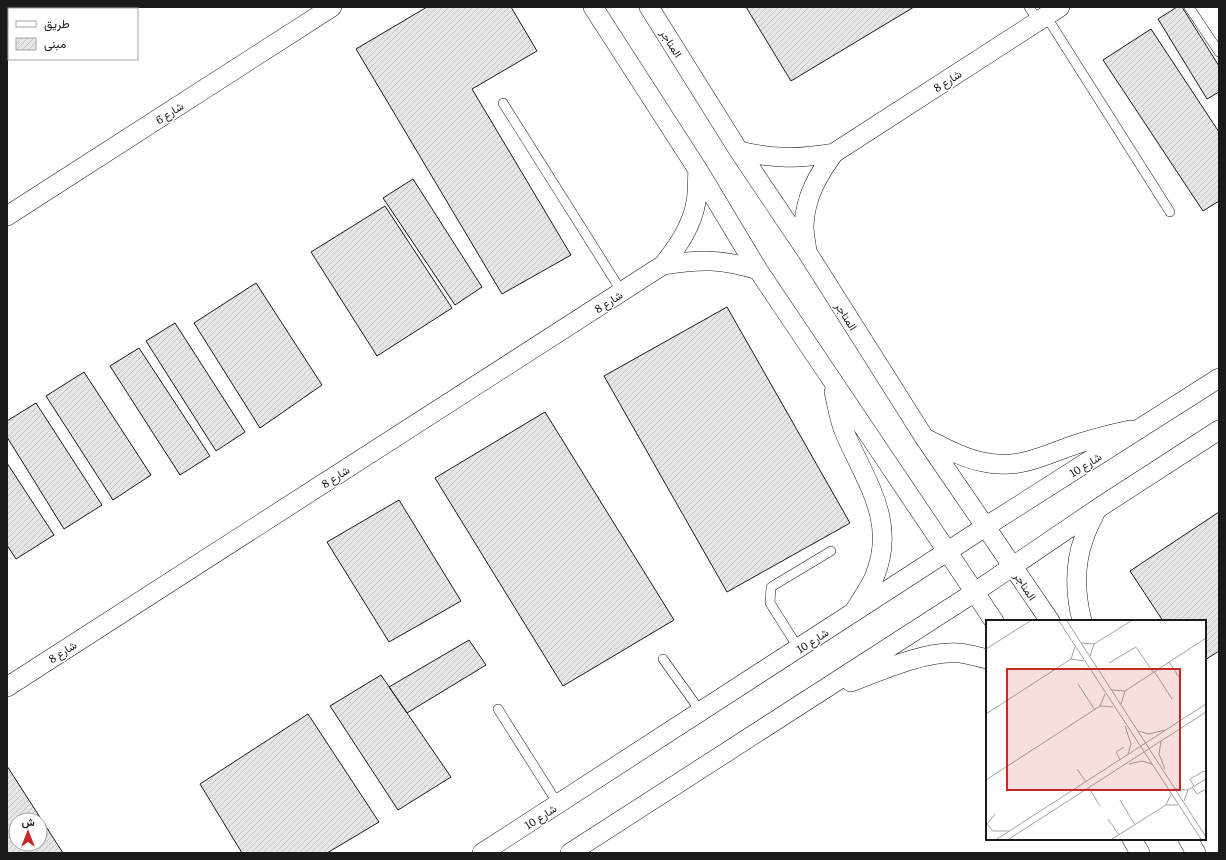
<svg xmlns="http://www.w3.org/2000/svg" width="1226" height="860" font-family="Literata,Vazirmatn,serif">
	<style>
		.building { fill: url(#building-hatch); stroke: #1a1a1a; fill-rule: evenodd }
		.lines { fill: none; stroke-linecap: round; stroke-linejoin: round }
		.lane-casing { stroke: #1a1a1a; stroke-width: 10 }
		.street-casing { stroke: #1a1a1a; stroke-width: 20 }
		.lane { stroke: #fff; stroke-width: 9 }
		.street { stroke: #fff; stroke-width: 19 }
		.labels { text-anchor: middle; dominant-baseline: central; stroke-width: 3; stroke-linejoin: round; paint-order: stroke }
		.street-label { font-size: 11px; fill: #1a1a1a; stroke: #fff }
		.inset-road { fill: none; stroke: #a3a3a3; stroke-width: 1 }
		.view { fill: #c62828; fill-opacity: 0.15; stroke: #c62828; stroke-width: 2 }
		.inset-edge { fill: none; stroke: #1a1a1a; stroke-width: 2 }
	</style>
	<defs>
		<pattern id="building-hatch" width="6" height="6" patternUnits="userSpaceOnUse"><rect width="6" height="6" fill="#e6e6e6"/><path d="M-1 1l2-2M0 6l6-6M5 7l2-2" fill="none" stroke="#c5c5c5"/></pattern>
	</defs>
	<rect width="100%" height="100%" fill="#fff"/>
	<path class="building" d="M427,7H511L537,51L472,89L571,255L502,294L356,49Z
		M746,7H914L791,81Z
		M1177,7H1182L1219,66V92L1207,99L1158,19Z
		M1151,29L1219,132V201L1203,211L1103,60Z
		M413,179L482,287L455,305L383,198Z
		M385,206L452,308L377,356L311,252Z
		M256,283L322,385L260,428L194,323Z
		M727,307L850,523L727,592L604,376Z
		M175,323L245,432L216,451L146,341Z
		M139,348L210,456L180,475L110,366Z
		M84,372L151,475L113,500L46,396Z
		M36,403L102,505L64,529L7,437V421Z
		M545,412L674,620L563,686L435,478Z
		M7,463L54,535L16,559L7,545Z
		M399,500L461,601L389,642L327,542Z
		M1219,512V651L1205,660V621H1163L1130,571Z
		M469,640L486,665L407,713L389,687Z
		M381,675L451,777L398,810L330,706Z
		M308,714L379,822L327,853H242L200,784Z
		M7,766L63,853H7ZM16,820H40V844H16Z"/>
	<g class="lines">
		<g class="lane-casing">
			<path id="lane" d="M1029,7L1038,21
				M1189,7L1219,52
				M1046,16L1170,212
				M503,103L622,292
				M799,649L770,603L771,587L831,551
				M663,659L701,712
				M498,709L558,804"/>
		</g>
		<g class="street-casing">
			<path id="street" d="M593,7L698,170L758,270L994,621
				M649,7L739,151L807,252L924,437L1050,621
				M739,151C774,159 799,159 834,153
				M7,216L332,7
				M807,251C806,243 804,234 804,226C805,197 818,175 834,153L1060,7
				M663,265C701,259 721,259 758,270
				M834,392C837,404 839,419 844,431C865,481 898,521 874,578C869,589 861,600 855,610
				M927,439C945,448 963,458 983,462C1018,470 1042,456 1074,445C1092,439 1111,434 1130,430
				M1082,621C1075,593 1074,565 1084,538C1087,528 1093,518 1097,509
				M851,682C882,670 927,650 960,653C969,654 978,657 987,659
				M7,687L663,265C678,246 692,226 696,202C698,192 697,180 698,170
				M1132,839L1140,853
				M1188,839L1196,853
				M482,853L985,527L1219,378
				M570,853L975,592L1097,509L1219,430"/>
		</g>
		<use href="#lane" class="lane"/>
		<use href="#street" class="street"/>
	</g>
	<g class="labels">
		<g class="street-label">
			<text transform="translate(672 43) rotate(58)">المناجر</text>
			<text transform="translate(947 80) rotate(-33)">شارع 8</text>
			<text transform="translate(169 112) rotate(-33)">شارع 6</text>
			<text transform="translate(608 301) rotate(-33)">شارع 8</text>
			<text transform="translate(847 316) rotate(58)">المناجر</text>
			<text transform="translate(1085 464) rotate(-32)">شارع 10</text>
			<text transform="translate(335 476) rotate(-33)">شارع 8</text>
			<text transform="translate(1026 586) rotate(57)">المناجر</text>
			<text transform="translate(812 640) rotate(-33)">شارع 10</text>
			<text transform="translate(62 651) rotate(-33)">شارع 8</text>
			<text transform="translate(540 816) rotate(-33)">شارع 10</text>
		</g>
	</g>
	<g transform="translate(986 620)">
		<rect width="220" height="220" fill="#fff"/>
		<path class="inset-road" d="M73,1L215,219M81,1L220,217M95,23L108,24L145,1M0,29L44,1M104,36L108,24M85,39L98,41M183,42L195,60M123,43L150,27L167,52M168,51L186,79M92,64L109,90M125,70L139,71L220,18M135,84L139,71M114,86L127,87M0,94L85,39L89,27M139,106L145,124L142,134M152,111L163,114L179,110M175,121L173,134L179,149M134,140L130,132L138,127M143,144L156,141L166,144M91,149L100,162M0,160L114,86L119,74M208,166L204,159L218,151L220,153M206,167L211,174L220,169M103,168L114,186M189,169L202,170M134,180L149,205M198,181L202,170L220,159M180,185L185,174M122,199L133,215M0,203L7,211H23M1,204L9,194M11,219L220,84M23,219L220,92M126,219L180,185H192"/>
		<path class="view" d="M21,49H194V170H21Z"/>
		<rect width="220" height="220" class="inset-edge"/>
	</g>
	<rect width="1226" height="860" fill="none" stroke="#1a1a1a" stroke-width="16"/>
	<rect x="8" y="8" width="130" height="52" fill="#ffffff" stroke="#a3a3a3"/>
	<rect x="16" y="21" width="20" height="6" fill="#ffffff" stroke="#a3a3a3"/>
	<text x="44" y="28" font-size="12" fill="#1a1a1a">طريق</text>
	<rect x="16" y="38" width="20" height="12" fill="url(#building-hatch)" stroke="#a3a3a3"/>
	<text x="44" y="48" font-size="12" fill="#1a1a1a">مبنى</text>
	<g transform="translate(28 832)"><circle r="19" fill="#ffffff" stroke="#a3a3a3"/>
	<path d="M0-3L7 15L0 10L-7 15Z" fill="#c62828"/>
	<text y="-6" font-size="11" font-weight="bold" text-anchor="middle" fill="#1a1a1a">ش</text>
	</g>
</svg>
